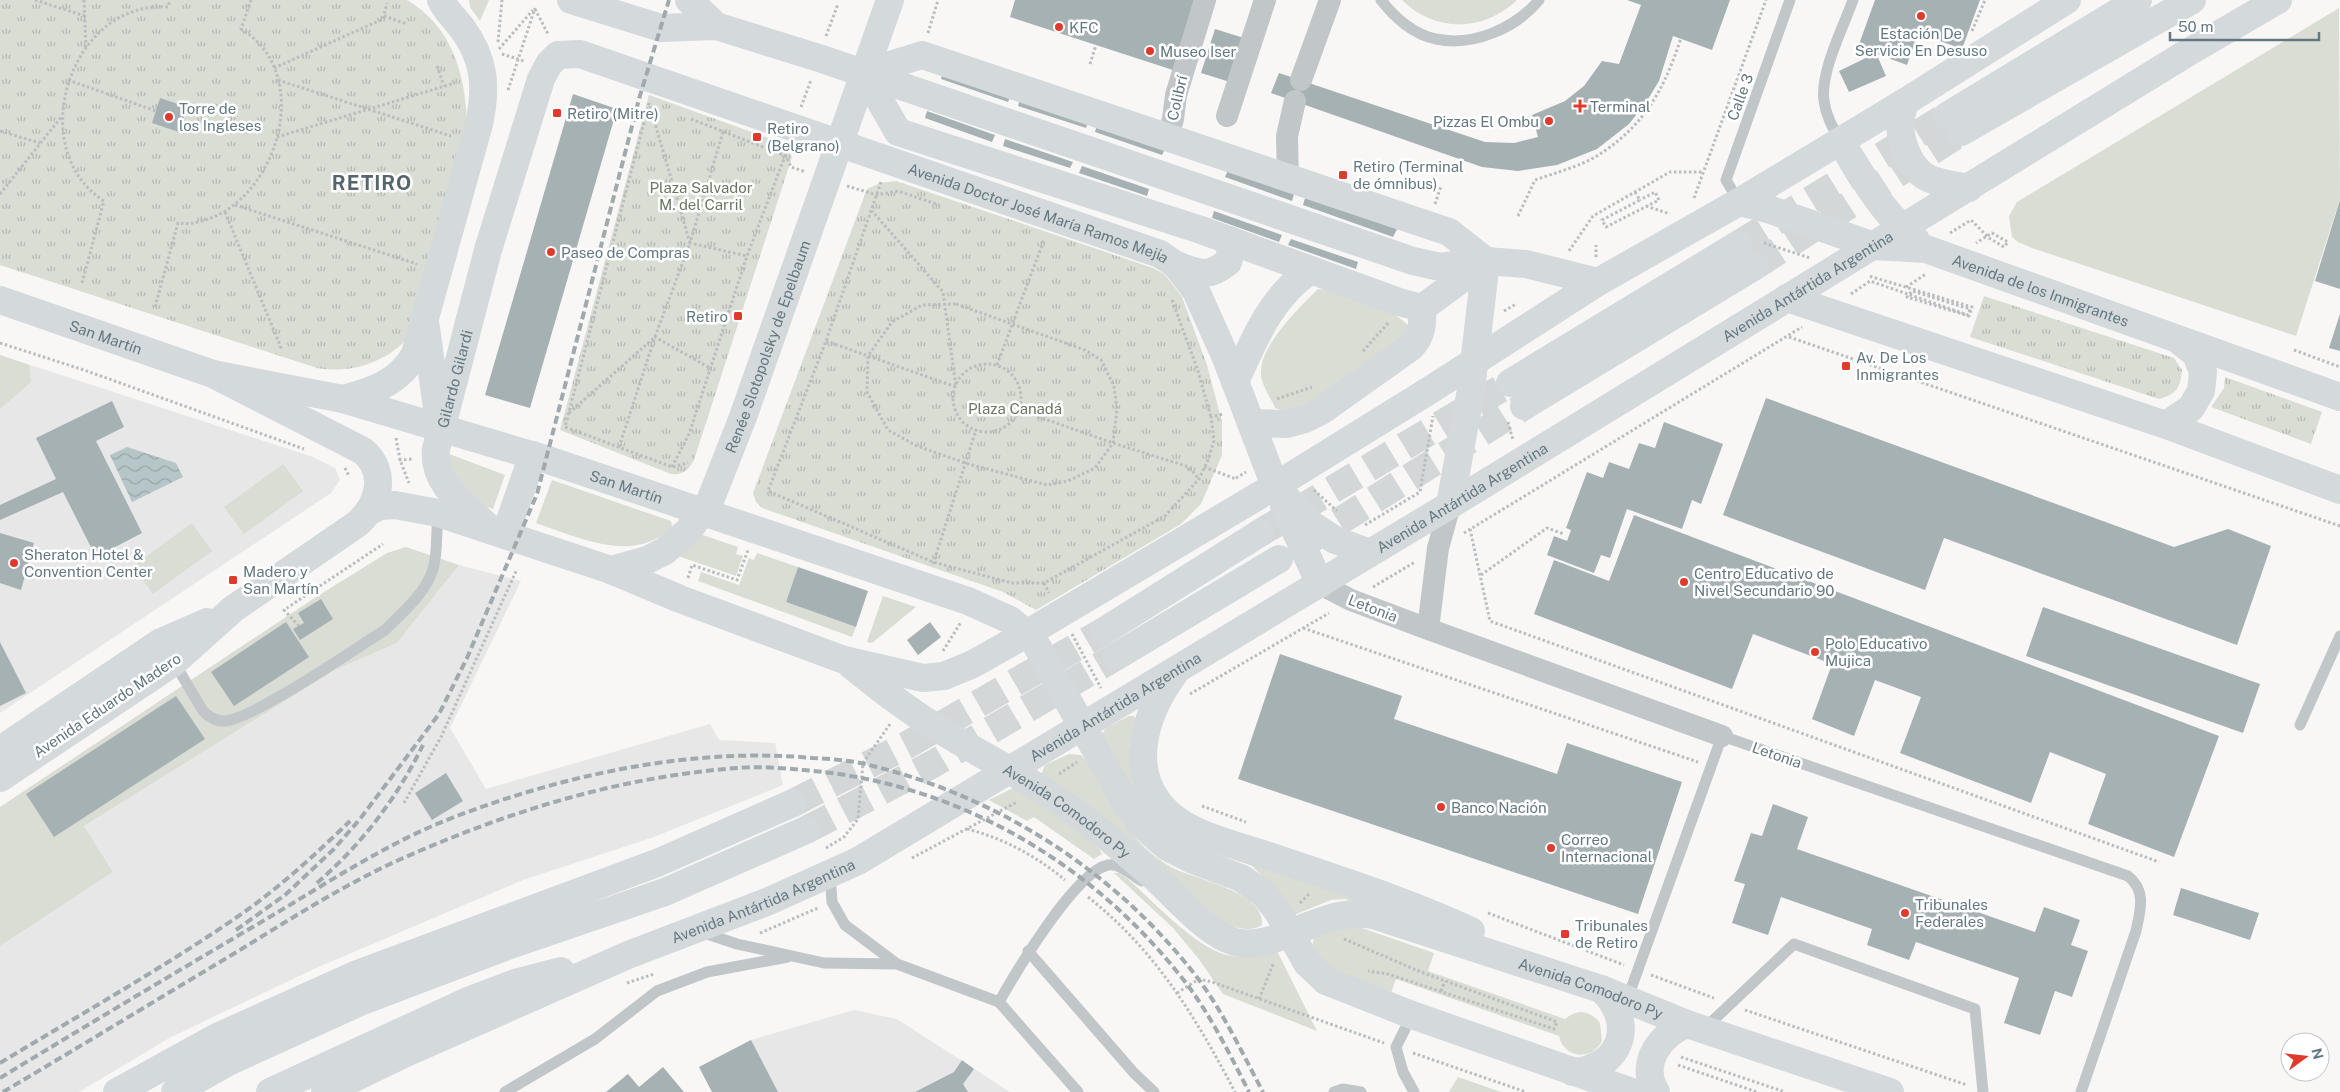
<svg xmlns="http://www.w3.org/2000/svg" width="2340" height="1092" font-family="'Public Sans',sans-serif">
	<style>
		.built { fill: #e6e7e6 }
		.green { fill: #d9ddd4 }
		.park { fill: url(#park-tufts) }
		.water { fill: url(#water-waves) }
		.building { fill: #a6b1b4 }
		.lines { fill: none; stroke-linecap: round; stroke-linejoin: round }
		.highway-tunnel { stroke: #d3d7d8; stroke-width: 28; stroke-dasharray: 28 14; stroke-linecap: butt }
		.path { stroke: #b9bdbf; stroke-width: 3; stroke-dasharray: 2.5 2.5; stroke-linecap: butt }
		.lane { stroke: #c1c6c9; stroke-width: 11 }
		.street { stroke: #c1c6c9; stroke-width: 22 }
		.secondary { stroke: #d4d9dc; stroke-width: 28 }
		.highway { stroke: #d4d9dc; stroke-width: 28 }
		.rail { stroke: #a0a9ad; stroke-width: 4; stroke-dasharray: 8 4; stroke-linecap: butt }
		.poi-dot { fill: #e03a2d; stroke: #fff; stroke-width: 2 }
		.labels { text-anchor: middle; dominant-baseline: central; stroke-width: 5; stroke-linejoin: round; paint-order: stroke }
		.poi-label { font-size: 15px; fill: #637880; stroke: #fff; text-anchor: start }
		.street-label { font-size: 15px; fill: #637880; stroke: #fff }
		.park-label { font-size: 15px; fill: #697862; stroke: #fff }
		.district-label { font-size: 20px; font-weight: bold; letter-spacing: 1px; fill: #55656b; stroke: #fff }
	</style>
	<defs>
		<pattern id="park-tufts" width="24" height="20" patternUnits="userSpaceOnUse" patternTransform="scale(1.25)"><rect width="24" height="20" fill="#d9ddd4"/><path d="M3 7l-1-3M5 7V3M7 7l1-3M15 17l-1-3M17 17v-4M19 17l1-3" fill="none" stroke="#b4b8b1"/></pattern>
		<pattern id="water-waves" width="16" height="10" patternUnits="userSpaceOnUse" patternTransform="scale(1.25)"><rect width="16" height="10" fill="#b6c6c8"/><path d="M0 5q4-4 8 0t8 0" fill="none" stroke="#98a6a8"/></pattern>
	</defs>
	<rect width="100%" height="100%" fill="#f8f7f5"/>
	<path class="built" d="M0,355L313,457L335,468L340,480L331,493L0,713Z
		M459,565L521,581L450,728L486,789L710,724L719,740L775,743L783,785L654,837L523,880L316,968L171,1037L79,1092H0V946L113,872L84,826L335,670L397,643Z
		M854,1010L897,1019L1010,1092H712L699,1067L751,1040Z"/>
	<path class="green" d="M469,0H489L480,21L470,7Z
		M1402,0H1517C1484,32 1435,33 1402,0Z
		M2339,8L2340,199L2296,336L2032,248L2018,242L2012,237L2009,216L2017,202Z
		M1318,289C1344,291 1397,308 1412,330L1310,405L1290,413L1275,408C1271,398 1260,383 1261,372C1261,344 1299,308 1318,289Z
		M0,355L29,365L31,382L0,409Z
		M449,454L505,475L493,509L467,499L451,484Z
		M283,464L303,491L244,534L224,507Z
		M552,480L671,521L672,527C635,565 577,537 536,523Z
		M192,523L212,551L153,594L133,566Z
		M700,534L738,547L736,554L743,556L736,576L678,556Z
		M406,547L459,565L397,643L335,670L84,826L113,872L0,946V807L316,597L387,553Z
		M757,553L798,567L786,602L856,627L852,637L698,581L701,572L739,585L749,558L754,560Z
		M883,596L916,607L872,643L867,642Z
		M1129,716H1134L1136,720L1129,746L1137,788L1414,920L1345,899L1331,900L1294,915L1277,891L1252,866L1178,838L1148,816L1102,734L1106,728Z
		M1069,754L1081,755L1087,761C1109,801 1129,843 1171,867C1192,879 1266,891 1262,925C1250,934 1230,926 1218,920L1041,775L1045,765Z
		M1017,786L1096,844L1102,854L1094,859L1034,817L1027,821L989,800Z
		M1114,873H1119L1128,879C1153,901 1191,943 1223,954C1239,960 1260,953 1277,951L1317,1031L1223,994L1198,958L1173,928Z
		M1347,926L1362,928L1434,953L1428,971L1565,1019C1577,1009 1590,1010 1600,1023L1602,1041C1591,1062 1564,1058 1559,1036L1396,979L1391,993L1328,969L1312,947L1314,937Z
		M1458,1077L1501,1092H1449Z"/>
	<path class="park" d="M0,0H407C452,26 466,75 467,125L408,338C385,363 350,374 317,368L0,265Z
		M649,95L785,144L792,157L694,460C688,471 683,475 671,474L560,430Z
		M896,181L1153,268L1165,275L1182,297L1207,365L1222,422V455L1201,504L1181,524L1036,610L1003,592L762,508L756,502L753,493L867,189L880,183Z
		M1984,296L2174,358L2182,370C2180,388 2177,394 2159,399L1970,337Z
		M2225,377L2322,412L2311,444L2211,407L2224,388Z"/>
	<path class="water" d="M127,447L176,463L183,477L132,502L110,455Z"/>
	<path class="building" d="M1015,0H1199L1176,71L1010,17Z
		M1627,0H1730L1712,50L1673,36L1659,81L1645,104L1629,124L1597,149L1557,165L1518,171L1482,167L1271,93L1279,73L1485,142L1514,143L1538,137L1532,115L1565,101L1584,86L1602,61L1619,64L1641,5Z
		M1875,0H1980L1962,49L1918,33L1907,65L1858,47Z
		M1215,29L1244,38L1230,82L1201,73Z
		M1876,53L1886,76L1849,92L1839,71Z
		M943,72L1011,95L1008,102L941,79Z
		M573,94L617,109L530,408L485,395Z
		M160,98L187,107L179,132L152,123Z
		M1020,98L1088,122L1086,128L1018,106Z
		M927,111L995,135L992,142L925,118Z
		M1097,125L1165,149L1162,155L1095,132Z
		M1005,139L1073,162L1070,168L1003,146Z
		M1082,166L1149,189L1147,196L1079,173Z
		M1228,170L1294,194L1292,201L1225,177Z
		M1305,198L1397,229L1393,237L1303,205Z
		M2340,200V289L2315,281Z
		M1214,211L1282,235L1279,242L1212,218Z
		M1291,239L1358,262L1356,269L1288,245Z
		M2340,314V351L2329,348Z
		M1766,398L2174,547L2228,529L2271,546L2237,645L1944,538L1925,590L1723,515Z
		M112,401L124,427L96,441L142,533L96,557L63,492L0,520V505L56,479L36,438Z
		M1664,422L1723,444L1701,504L1692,500L1682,529L1627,509L1610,558L1601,555L1594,573L1547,555L1554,536L1567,541L1571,530L1566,528L1587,472L1603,478L1609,462L1629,469L1639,443L1655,448Z
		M1634,515L2219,736L2174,857L2088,824L2106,774L2050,752L2031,803L1900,753L1921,697L1875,680L1854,736L1812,719L1832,664L1753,634L1732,689L1534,614L1554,560L1609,581Z
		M0,533L34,543L21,590L0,583Z
		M798,567L868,591L856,627L786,602Z
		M321,599L333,619L300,640L293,629L304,623L298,613Z
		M2043,607L2260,684L2243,733L2026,656Z
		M286,622L309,657L234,706L211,672Z
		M930,622L941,637L918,655L907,640Z
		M0,642L26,693L0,706Z
		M1280,654L1402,696L1394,719L1557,774L1567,743L1682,782L1638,914L1238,779Z
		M176,696L205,739L54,837L26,794Z
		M446,773L463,801L432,820L415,793Z
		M1773,804L1808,817L1797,849L2035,932L2044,907L2080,920L2071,945L2088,951L2072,997L2055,991L2040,1035L2004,1023L2019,978L1916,942L1909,960L1867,945L1872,929L1781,897L1768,935L1732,923L1745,884L1734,881L1751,833L1762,836Z
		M2181,888L2259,913L2250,940L2173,915Z
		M751,1040L778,1092H712L699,1067Z
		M962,1060L974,1069L963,1084L968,1092H915L954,1072Z
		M663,1067L684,1092H606L628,1074L639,1087Z"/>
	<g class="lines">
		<path class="highway-tunnel" d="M1739,244L1947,116
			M1755,266L1961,132
			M1260,533L1510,383
			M1303,544L1524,406
			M793,803L907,745L1104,631
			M806,830L933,764L1117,656"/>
		<path class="path" d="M35,0L85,16
			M84,0L86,47
			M535,9L548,34
			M384,16L407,24
			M1972,31L1985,0
			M928,33L938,0
			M826,36L838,4
			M498,42L502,0
			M499,49L533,10
			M502,54L524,61
			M1090,64L1096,45
			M437,66L444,86
			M274,68L383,19L387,3
			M68,80L156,111
			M278,80L451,136
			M508,90L535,8
			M649,103L565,427L672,467L688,463
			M801,107L811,80
			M691,119L786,156L791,167L806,172
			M0,131L40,143
			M723,132L690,243L747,256
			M277,137L455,83
			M881,182L826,341L768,491L933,562L1012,583H1044L1165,516L1199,479L1208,460L1214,441L1211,417L1223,414
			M847,186L877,195L898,191L939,205
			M1635,192L1640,200L1602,220L1606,227L1659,200L1655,192L1640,200
			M0,194L62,116
			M1694,198L1766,0
			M1435,204L1441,186
			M235,205L417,264
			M1646,206L1670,214
			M225,212L282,350
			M1518,216L1535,180C1557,172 1583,166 1603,152C1646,123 1665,87 1681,38
			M1950,233L1971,220L1989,238L2004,247L2008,242L1992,233L1976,243
			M1764,243L1810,258
			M1569,251L1593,216L1670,172H1703
			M1596,257V245
			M82,283L104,201C23,149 70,0 168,7L170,0
			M1906,287L1926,274
			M1851,294L1870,281L1968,315L1970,309L1912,291L1907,297L1969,316L1972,307L1869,276
			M1172,300L1197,368L1211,417
			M956,304L1085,350L1101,360L1114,386L1117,409L1113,443L1095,468L1068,481L1047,485L965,463L917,446L888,430L867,392L868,356L892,322L922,305Z
			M155,307L178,223C189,225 201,222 211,218C280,191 313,72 241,29L251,0
			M1504,311L1516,304
			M1789,337L2340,526
			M826,341L956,387L943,292L872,211
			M0,343L84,370L304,449
			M2294,350L2340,367
			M1363,351L1389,322
			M953 398a34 34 0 1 1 68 0a34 34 0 1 1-68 0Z
			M997,365L1044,240
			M1277,399L1312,387
			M1019,410L1113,443L1189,467L1199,479
			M569,413L655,337L690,243L649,103
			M1508,422L1513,440
			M396,438L400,460L409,483
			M619,447L655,337L710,368
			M399,460L413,459
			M672,467L689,434L747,256L788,148
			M1204,467L1236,479
			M345,468L349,476
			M1236,478L1246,472
			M1314,490L1337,511
			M1365,525L1420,492L1433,416
			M1470,529L1490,621L2159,862
			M1464,533L1802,327
			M933,564L976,430
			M1481,575L1547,528L1564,534
			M688,578L692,565L737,580L748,550
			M1044,583L1049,593
			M1373,587L1415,562
			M299,626L284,610L383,544
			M1303,628L1698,762
			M1072,634L1101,688
			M943,651L961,622
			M1190,694L1329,613
			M1059,774L1077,762
			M404,803L441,737L517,569
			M1202,806L1246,822
			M967,829C1003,838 1036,856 1065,880
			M826,848L844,837L858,819L863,763L890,724
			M912,858L1017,802
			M1088,897C1156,951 1195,1016 1235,1092
			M1300,903L1310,893
			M1488,913L1624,965
			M760,933L818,908
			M1344,939L1421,972L1557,1022L1554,1029L1388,974L1368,971
			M1651,975L1714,998
			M627,983L654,974
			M1441,991L1445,981
			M1177,993L1199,979L1212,982L1384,1043
			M1259,999L1274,962
			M1745,1010L1967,1085
			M1413,1053L1526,1092
			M1681,1057L1785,1092
			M1678,1065L1757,1092"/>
		<path class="lane" d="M1381,0C1394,17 1414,35 1436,39C1473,47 1516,28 1539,0
			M1840,141C1833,128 1826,116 1824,101C1820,72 1843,28 1853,0
			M1739,202L1726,180L1790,0
			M174,662L203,711C208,716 215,721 223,721C249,722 356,648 385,630C402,613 426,593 433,569C438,552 436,531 438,513
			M2300,725L2340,636
			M830,875L832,902L845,925L897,964
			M701,932L737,944L824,963L897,964L999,1002L1078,1092
			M1028,951L1134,1073L1154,1092
			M1627,1000L1722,736L2128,876C2147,891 2140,911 2136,931L2081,1092
			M999,1002C1016,972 1075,872 1108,865C1120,863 1133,876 1142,881
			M1412,1015L1396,1047L1403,1072L1414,1092
			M1704,1029L1794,944L1975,1009L1983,1092
			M505,1092L595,1039L657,991L707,972L788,957
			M1334,1092L1343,1089L1361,1092"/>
		<path class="street" d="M1301,80L1330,0
			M1227,116L1265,0
			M1167,139L1173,119L1176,95L1205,0
			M1288,179L1287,136L1295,101
			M1320,584L1351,600L1428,629L1438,548L1450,505
			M1428,629L1722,736"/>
		<g class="secondary">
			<path d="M571,0L661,28L716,26L819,58L1413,261L1440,267L1486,261L1526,264L1598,282"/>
			<path d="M689,0L716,26"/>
			<path d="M864,73L898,132L1201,230L1399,302L1422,308L1485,262"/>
			<path d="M864,73L922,55L1449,232L1486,261"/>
			<path d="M1905,102C1903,109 1900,118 1900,125C1901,144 1910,169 1928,178C1940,184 1955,185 1969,188"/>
			<path d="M1840,141C1865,179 1879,210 1916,240"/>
			<path id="s1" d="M1739,202L1771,210L1874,246L1926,249L2340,397"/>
			<path d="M1176,265C1199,273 1207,279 1228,262L1231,251L1230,240"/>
			<path d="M1787,298L2166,425L2340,490"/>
			<path id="s2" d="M0,300L213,374L363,451C388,472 379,505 357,524L233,609L174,662L0,778"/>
			<path d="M426,328L438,415"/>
			<path id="s3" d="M213,374L343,399L548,460L968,601L1010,620L1033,639L1128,807L1141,824L1167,847L1193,860L1241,878L1264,894L1278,912L1307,963L1326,981L1412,1015L1632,1092"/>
			<path d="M1235,382C1254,340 1271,296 1311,270"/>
			<path d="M343,399C373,391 399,383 415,354L479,124C487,87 485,59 462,28C455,19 446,11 441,0"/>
			<path d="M1251,423L1287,424L1305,419L1321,411L1411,347C1422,336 1423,324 1422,308"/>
			<path d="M2166,425L2191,408L2201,391L2203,372L2196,354L2181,342"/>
			<path d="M1450,505L1471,390L1486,261"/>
			<path d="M1284,506L1320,584"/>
			<path d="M370,511L380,506L395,505L438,513L611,570L680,599L844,660L923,678L944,676L973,664L1028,633L1275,486L1430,390L1598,282L1739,202L1905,102L2067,0"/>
			<path id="s4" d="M487,526C464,504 432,484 436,449L488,250L541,79L549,64L558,55L580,54L1160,254L1176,265L1196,291L1226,358L1275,486L1312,525L1335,540L1370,553"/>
			<path d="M505,535L533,455"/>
			<path id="s5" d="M611,570L647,560L665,551L688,531L710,501L743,417L890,0"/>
			<path id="s6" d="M851,665C881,689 910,712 942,731C978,753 1015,772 1050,795C1087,819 1120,847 1153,876C1175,896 1207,934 1235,942C1277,953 1322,905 1373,915L1601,989L1687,1024L1890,1092"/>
			<path d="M1174,674C1144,715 1126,772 1167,812C1191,836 1240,846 1272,857C1339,880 1407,901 1471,931"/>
			<path d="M0,750L161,642L207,622"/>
			<path d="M1573,1072C1622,1068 1637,1022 1601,989"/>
			<path d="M270,1092L470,1000L515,983L561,971"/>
			<path id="s7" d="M325,1092L406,1053L628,955L769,901L858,861L1450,505L2187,53L2278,0"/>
			<path d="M1656,1092C1638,1063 1661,1034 1687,1024"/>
		</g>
		<path class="highway" d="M1947,116L2138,0
			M1961,132L2192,0
			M1510,383L1739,244
			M1524,406L1755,266
			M1104,631L1260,533
			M1117,656L1279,559
			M117,1092L217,1037L355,975L657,863L793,803
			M175,1092L228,1062L360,1002L510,945L665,892L806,830"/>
		<path class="rail" d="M317,883C362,844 397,798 423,745
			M236,930L285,895L334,849L360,819L439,714L467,658L537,494L639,99L669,0
			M0,1063C81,1014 165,967 243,913C281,886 317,853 350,821
			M0,1078C89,1024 178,971 268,918C329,882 390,841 457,816C567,774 695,747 813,758C830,759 848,760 865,764C996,795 1114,870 1196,976C1223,1011 1242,1053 1263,1092
			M3,1092C81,1046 158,999 235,953C289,920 343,885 401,859C509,811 619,777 737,768C759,766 782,768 803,770C950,781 1086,858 1178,973C1208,1009 1228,1051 1249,1092"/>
	</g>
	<g class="poi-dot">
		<circle cx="1921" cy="16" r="5"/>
		<circle cx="1059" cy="27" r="5"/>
		<circle cx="1150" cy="51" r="5"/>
		<path d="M1577.5 98.5h5v5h5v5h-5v5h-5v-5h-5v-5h5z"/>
		<rect x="552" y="108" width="10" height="10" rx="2.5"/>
		<circle cx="169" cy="117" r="5"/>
		<circle cx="1549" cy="121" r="5"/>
		<rect x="752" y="132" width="10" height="10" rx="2.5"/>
		<rect x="1338" y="170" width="10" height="10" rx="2.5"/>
		<circle cx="551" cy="252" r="5"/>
		<rect x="733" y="311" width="10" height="10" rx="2.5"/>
		<rect x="1841" y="361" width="10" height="10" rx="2.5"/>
		<circle cx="14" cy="563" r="5"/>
		<rect x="228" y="575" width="10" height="10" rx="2.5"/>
		<circle cx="1684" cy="582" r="5"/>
		<circle cx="1815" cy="652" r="5"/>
		<circle cx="1441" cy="807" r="5"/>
		<circle cx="1551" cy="848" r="5"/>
		<circle cx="1905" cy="913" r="5"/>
		<rect x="1560" y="929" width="10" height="10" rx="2.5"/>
	</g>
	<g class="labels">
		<g class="poi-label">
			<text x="1069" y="27">KFC</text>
			<text x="1921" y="33" text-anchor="middle">Estación De<tspan x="1921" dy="17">Servicio En Desuso</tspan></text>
			<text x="1160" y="51">Museo Iser</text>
			<text x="1590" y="106">Terminal</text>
			<text x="179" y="108">Torre de<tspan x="179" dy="17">los Ingleses</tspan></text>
			<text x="567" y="113">Retiro (Mitre)</text>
			<text x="1539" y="121" text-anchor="end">Pizzas El Ombu</text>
			<text x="767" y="128">Retiro<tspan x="767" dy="17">(Belgrano)</tspan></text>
			<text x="1353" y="166">Retiro (Terminal<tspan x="1353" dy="17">de ómnibus)</tspan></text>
			<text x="561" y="252">Paseo de Compras</text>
			<text x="728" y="316" text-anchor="end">Retiro</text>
			<text x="1856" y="357">Av. De Los<tspan x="1856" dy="17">Inmigrantes</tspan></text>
			<text x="24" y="554">Sheraton Hotel &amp;<tspan x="24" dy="17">Convention Center</tspan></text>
			<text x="243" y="571">Madero y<tspan x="243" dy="17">San Martín</tspan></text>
			<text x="1694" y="573">Centro Educativo de<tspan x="1694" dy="17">Nivel Secundario 90</tspan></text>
			<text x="1825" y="643">Polo Educativo<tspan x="1825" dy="17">Mujica</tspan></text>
			<text x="1451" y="807">Banco Nación</text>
			<text x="1561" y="839">Correo<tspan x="1561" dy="17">Internacional</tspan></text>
			<text x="1915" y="904">Tribunales<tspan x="1915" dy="17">Federales</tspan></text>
			<text x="1575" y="925">Tribunales<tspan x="1575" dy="17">de Retiro</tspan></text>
		</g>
		<g class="street-label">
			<text transform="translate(1740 97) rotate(-70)">Calle 3</text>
			<text transform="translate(1177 98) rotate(-77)">Colibrí</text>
			<text stroke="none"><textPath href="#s4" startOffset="1018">Avenida Doctor José María Ramos Mejía</textPath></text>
			<text stroke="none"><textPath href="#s7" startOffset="1691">Avenida Antártida Argentina</textPath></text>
			<text stroke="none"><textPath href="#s1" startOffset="316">Avenida de los Inmigrantes</textPath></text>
			<text stroke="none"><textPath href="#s2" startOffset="112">San Martín</textPath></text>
			<text stroke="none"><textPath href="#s5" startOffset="290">Renée Slotopolsky de Epelbaum</textPath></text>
			<text stroke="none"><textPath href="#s4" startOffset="169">Gilardo Gilardi</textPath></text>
			<text stroke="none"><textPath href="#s3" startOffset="429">San Martín</textPath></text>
			<text stroke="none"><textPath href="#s7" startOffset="1286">Avenida Antártida Argentina</textPath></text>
			<text transform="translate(1373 608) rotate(21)">Letonia</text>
			<text transform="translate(107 705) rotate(-34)">Avenida Eduardo Madero</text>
			<text stroke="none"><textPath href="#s7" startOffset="881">Avenida Antártida Argentina</textPath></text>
			<text transform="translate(1777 755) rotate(19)">Letonia</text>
			<text stroke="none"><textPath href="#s6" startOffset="261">Avenida Comodoro Py</textPath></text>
			<text stroke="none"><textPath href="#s7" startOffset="478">Avenida Antártida Argentina</textPath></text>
			<text stroke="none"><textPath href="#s6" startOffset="848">Avenida Comodoro Py</textPath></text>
		</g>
		<g class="park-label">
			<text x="701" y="187">Plaza Salvador<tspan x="701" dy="17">M. del Carril</tspan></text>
			<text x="1015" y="408">Plaza Canadá</text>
		</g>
		<g class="district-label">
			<text x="372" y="183">RETIRO</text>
		</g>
	</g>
	<g transform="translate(2305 1057) rotate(75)"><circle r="24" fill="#ffffff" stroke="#c1c9cc"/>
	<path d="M0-4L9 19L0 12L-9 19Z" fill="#e03a2d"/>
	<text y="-8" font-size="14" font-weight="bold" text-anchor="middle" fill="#637880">N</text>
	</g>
	<path d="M2170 32v8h149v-8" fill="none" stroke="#637880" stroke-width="2.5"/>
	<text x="2178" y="32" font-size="15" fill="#637880" stroke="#ffffff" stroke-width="4" paint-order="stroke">50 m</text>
</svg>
